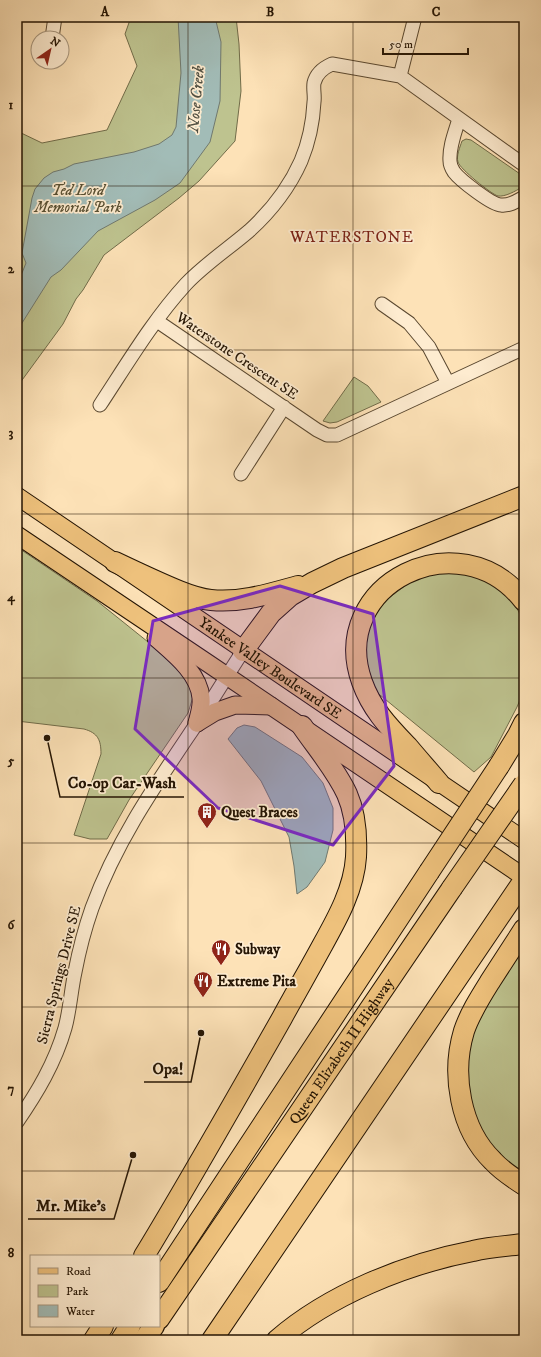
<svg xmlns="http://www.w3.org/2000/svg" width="541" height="1357" font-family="'IM FELL DW Pica',serif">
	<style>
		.green { fill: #bec38f; stroke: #716c49 }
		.water { fill: #a2bcb7; stroke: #70796f }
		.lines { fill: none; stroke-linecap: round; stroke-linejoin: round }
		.minor-casing { stroke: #5a4830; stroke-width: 15 }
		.major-casing { stroke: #241403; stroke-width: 19 }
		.highway-casing { stroke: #241403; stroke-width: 22 }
		.minor { stroke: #feecd0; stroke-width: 13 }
		.major { stroke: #eec17c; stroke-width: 17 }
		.highway { stroke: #eec17c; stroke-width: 20 }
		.highway-bridge-casing { stroke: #241403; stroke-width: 22; stroke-linecap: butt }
		.highway-bridge { stroke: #eec17c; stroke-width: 20 }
		.marked { fill: #7b2cbf; fill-opacity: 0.2; stroke: #7b2cbf; stroke-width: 3; stroke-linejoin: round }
		.grid { fill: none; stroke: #241403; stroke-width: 1; stroke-opacity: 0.55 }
		.labels { text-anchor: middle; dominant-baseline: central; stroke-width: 3.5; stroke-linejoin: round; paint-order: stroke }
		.park-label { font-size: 15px; font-style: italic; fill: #5a5134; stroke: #feecd0 }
		.street-label { font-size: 15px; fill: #241403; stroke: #feecd0 }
		.poi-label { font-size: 15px; font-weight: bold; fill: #241403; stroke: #feecd0; text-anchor: start }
		.water-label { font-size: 16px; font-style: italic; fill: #504f42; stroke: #feecd0 }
		.neighbourhood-label { font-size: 16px; letter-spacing: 1px; fill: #7a1f14; stroke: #feecd0 }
		.leader { fill: none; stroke: #241403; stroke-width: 1.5 }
		.callout-dot { fill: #241403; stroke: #feecd0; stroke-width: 1.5 }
		.callout-label { font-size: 16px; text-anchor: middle; font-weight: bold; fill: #241403; stroke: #feecd0; stroke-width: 3.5; stroke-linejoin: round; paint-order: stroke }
		.neatline { fill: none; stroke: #241403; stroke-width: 1.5 }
		.grid-label { font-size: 13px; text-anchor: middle; font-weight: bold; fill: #241403 }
	</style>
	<rect width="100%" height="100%" fill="#fde2b7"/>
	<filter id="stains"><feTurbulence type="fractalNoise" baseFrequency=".005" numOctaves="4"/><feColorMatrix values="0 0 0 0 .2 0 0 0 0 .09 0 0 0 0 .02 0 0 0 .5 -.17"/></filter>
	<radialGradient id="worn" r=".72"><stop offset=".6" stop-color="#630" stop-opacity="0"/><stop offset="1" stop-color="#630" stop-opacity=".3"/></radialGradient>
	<path class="green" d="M131,17H236L239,44L241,91L235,141L199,181L179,198L104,255L83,290L76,299L63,324L17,387V131L42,143L107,130L137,66L125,34Z
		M466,139L471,140L523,176L524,181L522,187C516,191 505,197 498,196C491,194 460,169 458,162C456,156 460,147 462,141Z
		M354,377L368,386L381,402L337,422L330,423L323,421Z
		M17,547L97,601L168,658L190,684L193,697L188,713L129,800L107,839H90L74,835L101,754C101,740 98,733 84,729L17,721V663L20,647L17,630Z
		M426,570L464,571L491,583L512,598L524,623V690L517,707L491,757L474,772L369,686L362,647L373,610Z
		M524,949V1174L503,1161L484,1141L464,1082L465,1059L474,1028L498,986Z"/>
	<path class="water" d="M178,17H215L221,42L220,101L210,142L180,183L155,200L98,231L61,270L51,277L22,323L17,334V280L22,273L26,263L22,253L32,198L35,189L44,178L53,172L64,169L74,164L134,152L159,144L172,135L176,127L181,73Z
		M244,725L255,727L302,757L323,783L333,808V830L325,862L307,887L297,894L294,866L289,837L261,781L228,739L237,728Z"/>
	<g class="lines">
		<g class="minor-casing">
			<path id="minor" d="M52,38L55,17
				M400,76L415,17
				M459,119C455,132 449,147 450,161C450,164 452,169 454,172C460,180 492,205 501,205C510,206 517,201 524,197
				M382,304L409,323L429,347L448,383
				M157,321L317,430L327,435H337L524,348
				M100,405C127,364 153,320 186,284C205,264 228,249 249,231C271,211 289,188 301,161C309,142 313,122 314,102C315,96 313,89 314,83C316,74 323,68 332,64L400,76L524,165
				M241,474L284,407
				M17,1122C37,1093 55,1063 65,1028C70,1010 71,990 75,972C79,951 85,928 92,908C116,842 154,787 193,729C210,704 226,677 243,651"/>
		</g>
		<g class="major-casing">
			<g id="major">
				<path id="s1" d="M17,496L524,840"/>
				<path d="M17,535L209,664L524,877"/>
				<path d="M156,638C174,654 199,673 201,698C202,706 199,715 197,723"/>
				<path d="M197,723L215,712L235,705L271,706"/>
			</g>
		</g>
		<g class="highway-casing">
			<g id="highway">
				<path d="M115,562C136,572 157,582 179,591C189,595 200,599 211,600C241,603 269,594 298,586"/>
				<path d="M243,651L271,613L290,596L312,583L343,568L524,496"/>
				<path d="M499,766L518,735L524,723"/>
				<path d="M439,783C429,771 419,760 409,748C389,727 372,710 362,682C327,584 460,518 524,601"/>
				<path d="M524,929C513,946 502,963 491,980C481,996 470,1013 464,1031C451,1074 460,1129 493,1161C502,1171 513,1178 524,1185"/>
				<path d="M144,1256C192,1177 237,1097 282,1018C295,994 309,970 322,946C337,919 354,889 356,857C357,837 355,812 347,794C336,770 317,748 302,726"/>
				<path d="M159,1282L429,872"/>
				<path id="s2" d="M159,1319L452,888"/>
				<path d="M94,1340L103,1326"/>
				<path d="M121,1340L130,1326"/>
				<path d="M144,1340L154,1326"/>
				<path d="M212,1340L524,880"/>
				<path d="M277,1340C329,1295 405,1264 473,1251C489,1247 507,1246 524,1244"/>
			</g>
		</g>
		<use href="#minor" class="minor"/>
		<use href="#major" class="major"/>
		<use href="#highway" class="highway"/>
		<g class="highway-bridge-casing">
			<path id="highway-bridge" d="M429,872L499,766
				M452,888L524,784"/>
		</g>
		<use href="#highway-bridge" class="highway-bridge"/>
	</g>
	<path class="marked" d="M280,586L373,614L394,766L333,845L218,808L135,729L153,621Z"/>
	<path class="grid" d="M188,17V1340M353,17V1340M17,186H524M17,350H524M17,514H524M17,678H524M17,843H524M17,1007H524M17,1171H524"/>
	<defs>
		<g id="building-pin" transform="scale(1)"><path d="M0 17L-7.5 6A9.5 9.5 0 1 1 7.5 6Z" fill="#8f2418" stroke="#feecd0"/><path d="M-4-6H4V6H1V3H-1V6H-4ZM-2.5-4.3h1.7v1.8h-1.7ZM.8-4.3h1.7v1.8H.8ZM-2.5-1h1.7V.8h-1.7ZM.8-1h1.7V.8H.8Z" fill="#fff"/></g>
		<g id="restaurant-pin" transform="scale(1)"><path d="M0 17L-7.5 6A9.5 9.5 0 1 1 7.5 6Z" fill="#8f2418" stroke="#feecd0"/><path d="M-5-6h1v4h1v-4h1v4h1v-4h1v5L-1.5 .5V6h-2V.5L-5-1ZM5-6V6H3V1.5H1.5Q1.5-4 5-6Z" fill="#fff"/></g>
	</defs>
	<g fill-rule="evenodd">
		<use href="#building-pin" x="207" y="812"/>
		<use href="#restaurant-pin" x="221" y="949"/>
		<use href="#restaurant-pin" x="203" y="981"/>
	</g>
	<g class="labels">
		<g class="park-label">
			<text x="78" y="190">Ted Lord<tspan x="78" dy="17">Memorial Park</tspan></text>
		</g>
		<g class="street-label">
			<text transform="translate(237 356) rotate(34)">Waterstone Crescent SE</text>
			<text stroke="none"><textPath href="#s1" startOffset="306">Yankee Valley Boulevard SE</textPath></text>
			<text transform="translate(59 975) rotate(-76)">Sierra Springs Drive SE</text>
			<text stroke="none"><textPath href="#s2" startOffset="324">Queen Elizabeth II Highway</textPath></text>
		</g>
		<g class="poi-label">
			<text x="221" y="812">Quest Braces</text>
			<text x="235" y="949">Subway</text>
			<text x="217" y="981">Extreme Pita</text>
		</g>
		<g class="water-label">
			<text transform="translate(196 99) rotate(-85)">Nose Creek</text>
		</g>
		<g class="neighbourhood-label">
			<text x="352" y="237">WATERSTONE</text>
		</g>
	</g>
	<path class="leader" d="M47 738L60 797H184M201 1033L191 1082H144M133 1155L114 1219H28"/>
	<g class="callout-dot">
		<circle cx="47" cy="738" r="4"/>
		<circle cx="201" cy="1033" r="4"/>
		<circle cx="133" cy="1155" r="4"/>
	</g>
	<g class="callout-label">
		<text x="122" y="788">Co-op Car-Wash</text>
		<text x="168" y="1074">Opa!</text>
		<text x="71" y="1211">Mr. Mike's</text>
	</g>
	<rect width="541" height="1357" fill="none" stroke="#fde2b7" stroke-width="44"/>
	<rect x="30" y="1255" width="130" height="72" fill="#feecd0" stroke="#a7967e"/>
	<rect x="38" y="1268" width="20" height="6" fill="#eec17c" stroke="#a7967e"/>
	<text x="66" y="1275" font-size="12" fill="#241403">Road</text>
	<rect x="38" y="1285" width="20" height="12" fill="#bec38f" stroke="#a7967e"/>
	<text x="66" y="1295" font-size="12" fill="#241403">Park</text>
	<rect x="38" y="1305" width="20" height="12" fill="#a2bcb7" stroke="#a7967e"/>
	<text x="66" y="1315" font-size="12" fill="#241403">Water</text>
	<g transform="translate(50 50) rotate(34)"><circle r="19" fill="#feecd0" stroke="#a7967e"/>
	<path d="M0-3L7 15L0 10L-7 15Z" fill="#8f2418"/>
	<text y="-6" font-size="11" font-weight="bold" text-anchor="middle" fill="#241403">N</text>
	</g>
	<path d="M383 48v6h85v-6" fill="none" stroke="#241403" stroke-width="2"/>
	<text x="389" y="48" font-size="12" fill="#241403" stroke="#feecd0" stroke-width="3" paint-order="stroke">50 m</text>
	<rect x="22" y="22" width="497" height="1313" class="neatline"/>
	<g class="grid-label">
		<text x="105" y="16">A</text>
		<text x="270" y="16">B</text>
		<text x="436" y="16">C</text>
		<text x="11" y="109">1</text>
		<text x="11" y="273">2</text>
		<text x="11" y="437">3</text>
		<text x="11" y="601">4</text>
		<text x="11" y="765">5</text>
		<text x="11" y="929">6</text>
		<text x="11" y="1093">7</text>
		<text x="11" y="1257">8</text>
	</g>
	<rect width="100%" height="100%" filter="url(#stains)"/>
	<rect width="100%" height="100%" fill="url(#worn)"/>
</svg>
